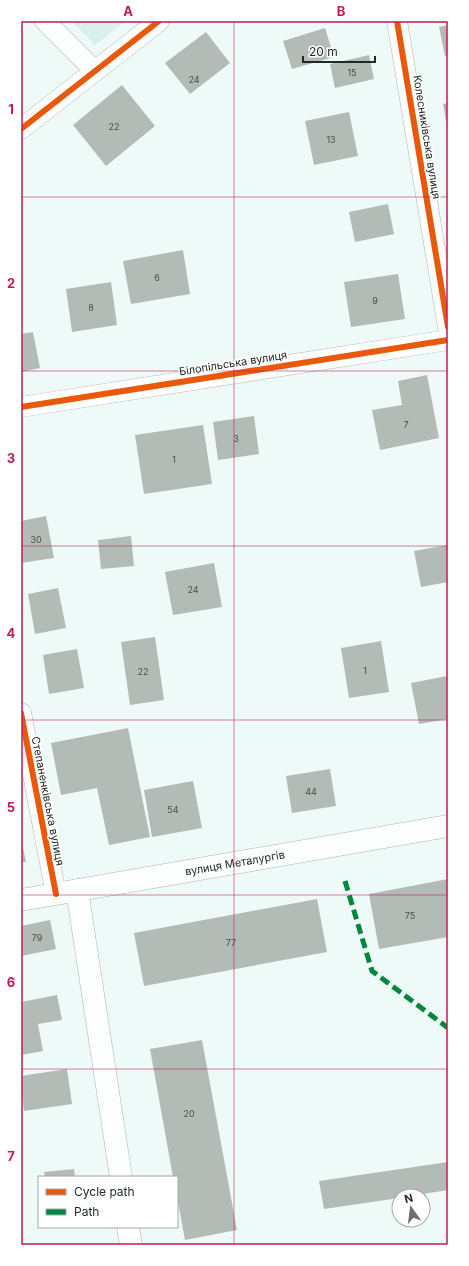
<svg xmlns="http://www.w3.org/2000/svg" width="469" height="1266" font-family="Inter,sans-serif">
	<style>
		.built { fill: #dbf0eb }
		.building { fill: #b3bbb7 }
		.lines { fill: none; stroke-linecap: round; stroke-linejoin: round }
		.street-casing { stroke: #abb4b2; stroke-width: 21 }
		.secondary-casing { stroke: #abb4b2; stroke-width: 23 }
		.street { stroke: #fcfefe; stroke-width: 20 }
		.secondary { stroke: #fcfefe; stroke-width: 22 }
		.quiet { stroke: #00873e; stroke-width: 5; stroke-dasharray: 10 5; stroke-linecap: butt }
		.cycleway-casing { stroke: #fff; stroke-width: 8 }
		.cycleway { stroke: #e8590c; stroke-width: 6 }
		.grid { fill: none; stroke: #c2185b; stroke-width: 1; stroke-opacity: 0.55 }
		.labels { text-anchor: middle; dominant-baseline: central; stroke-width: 3.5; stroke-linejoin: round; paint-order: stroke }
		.number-label { font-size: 9px; fill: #464e4b }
		.street-label { font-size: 11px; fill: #212927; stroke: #fff }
		.neatline { fill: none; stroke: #c2185b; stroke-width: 1.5 }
		.grid-label { font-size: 13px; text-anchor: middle; font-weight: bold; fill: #c2185b }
	</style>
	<rect width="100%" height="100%" fill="#eefaf7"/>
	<path class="built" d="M71,21H126L95,45Z"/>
	<path class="building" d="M448,25V56H445L439,27Z
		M325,28L334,57L292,69L283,41Z
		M206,32L230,63L190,94L165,63Z
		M369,55L374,79L335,88L330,64Z
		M122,85L155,126L106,166L73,125Z
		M448,103V125L447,126L443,104Z
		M349,112L358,156L314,165L305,121Z
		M388,204L394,234L355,242L349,212Z
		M183,250L190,294L131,304L123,261Z
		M398,274L405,319L351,327L344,282Z
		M111,282L117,325L72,332L66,289Z
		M33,332L40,368L21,372V334Z
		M427,375L439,438L380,450L372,410L402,405L398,381Z
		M254,416L259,454L218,460L213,422Z
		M203,425L212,484L144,494L135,435Z
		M46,516L54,558L21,563V521Z
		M131,536L134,566L101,569L98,540Z
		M448,545V582L421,587L414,551Z
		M214,563L222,607L173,615L165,572Z
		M58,588L66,628L35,634L28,594Z
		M155,637L164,700L130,705L121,642Z
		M381,641L389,692L349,698L341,648Z
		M77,649L84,688L49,694L43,655Z
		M447,676L448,684V719L419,724L411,683Z
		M128,728L150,837L109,845L97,788L61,795L51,743Z
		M330,769L336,806L292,813L286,776Z
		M193,781L202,828L152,837L144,790Z
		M21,838L26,862H21Z
		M448,879V937L379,949L369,894Z
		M317,899L327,952L144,986L134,933Z
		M50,920L56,949L21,956V926Z
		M57,995L62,1020L38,1024L43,1051L21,1055V1002Z
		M202,1040L237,1230L185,1240L177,1197V1177H173L150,1049Z
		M67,1069L72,1104L24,1111L21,1087V1076Z
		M448,1162V1190L411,1196H399V1198L324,1209L319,1181Z
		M74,1169L75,1177H45L44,1172Z"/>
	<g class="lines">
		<g class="street-casing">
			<path id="street" d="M45,21L95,71
				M397,21L448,327
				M21,129L159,21
				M21,407L448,340
				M21,713L56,894"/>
		</g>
		<g class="secondary-casing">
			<g id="secondary">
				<path d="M77,890L121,1177"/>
				<path id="s1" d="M21,900L448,826"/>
				<path d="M128,1227L131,1245"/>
			</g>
		</g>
		<use href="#street" class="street"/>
		<use href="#secondary" class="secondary"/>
		<path class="quiet" d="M345,881L372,971L448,1028"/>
		<g class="cycleway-casing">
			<path id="cycleway" d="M397,21L448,327
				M21,129L159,21
				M21,407L448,340
				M21,713L56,894"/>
		</g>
		<use href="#cycleway" class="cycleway"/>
	</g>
	<path class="grid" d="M234,21V1245M21,197H448M21,371H448M21,546H448M21,720H448M21,895H448M21,1069H448"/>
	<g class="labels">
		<g class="number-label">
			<text x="352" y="72">15</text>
			<text x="194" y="79">24</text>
			<text x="114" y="126">22</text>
			<text x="331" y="139">13</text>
			<text x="157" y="277">6</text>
			<text x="375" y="300">9</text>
			<text x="91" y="307">8</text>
			<text x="406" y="424">7</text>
			<text x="236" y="438">3</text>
			<text x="174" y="459">1</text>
			<text x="36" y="539">30</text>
			<text x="193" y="589">24</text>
			<text x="365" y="670">1</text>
			<text x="143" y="671">22</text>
			<text x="311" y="791">44</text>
			<text x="173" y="809">54</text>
			<text x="410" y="915">75</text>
			<text x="37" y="937">79</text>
			<text x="231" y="942">77</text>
			<text x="189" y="1113">20</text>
		</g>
		<g class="street-label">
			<text transform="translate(427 137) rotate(81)">Колесниківська вулиця</text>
			<text transform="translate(233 363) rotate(-9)">Білопільська вулиця</text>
			<text transform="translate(48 801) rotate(79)">Степаненківська вулиця</text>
			<text stroke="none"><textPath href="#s1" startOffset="217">вулиця Металургів</textPath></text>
		</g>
	</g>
	<rect width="469" height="1266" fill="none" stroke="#ffffff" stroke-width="44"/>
	<rect x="38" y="1176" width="140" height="52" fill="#ffffff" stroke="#a6a9a9"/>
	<rect x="46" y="1189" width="20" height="6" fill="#e8590c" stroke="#a6a9a9"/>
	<text x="74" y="1196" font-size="12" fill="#212927">Cycle path</text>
	<rect x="46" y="1209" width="20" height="6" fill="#00873e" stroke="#a6a9a9"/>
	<text x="74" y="1216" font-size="12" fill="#212927">Path</text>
	<g transform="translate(411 1208) rotate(346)"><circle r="19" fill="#ffffff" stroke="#a6a9a9"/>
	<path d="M0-3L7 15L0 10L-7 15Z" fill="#697270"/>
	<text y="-6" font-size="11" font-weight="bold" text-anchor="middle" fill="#212927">N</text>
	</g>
	<path d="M303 56v6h72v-6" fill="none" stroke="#212927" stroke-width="2"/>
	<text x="309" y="56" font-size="12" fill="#212927" stroke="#ffffff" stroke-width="3" paint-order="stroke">20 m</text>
	<rect x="22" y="22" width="425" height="1222" class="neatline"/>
	<g class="grid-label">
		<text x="128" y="16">A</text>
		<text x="341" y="16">B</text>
		<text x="11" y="114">1</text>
		<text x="11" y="288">2</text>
		<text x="11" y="463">3</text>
		<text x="11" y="638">4</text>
		<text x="11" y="812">5</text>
		<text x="11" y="987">6</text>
		<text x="11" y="1161">7</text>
	</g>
</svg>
